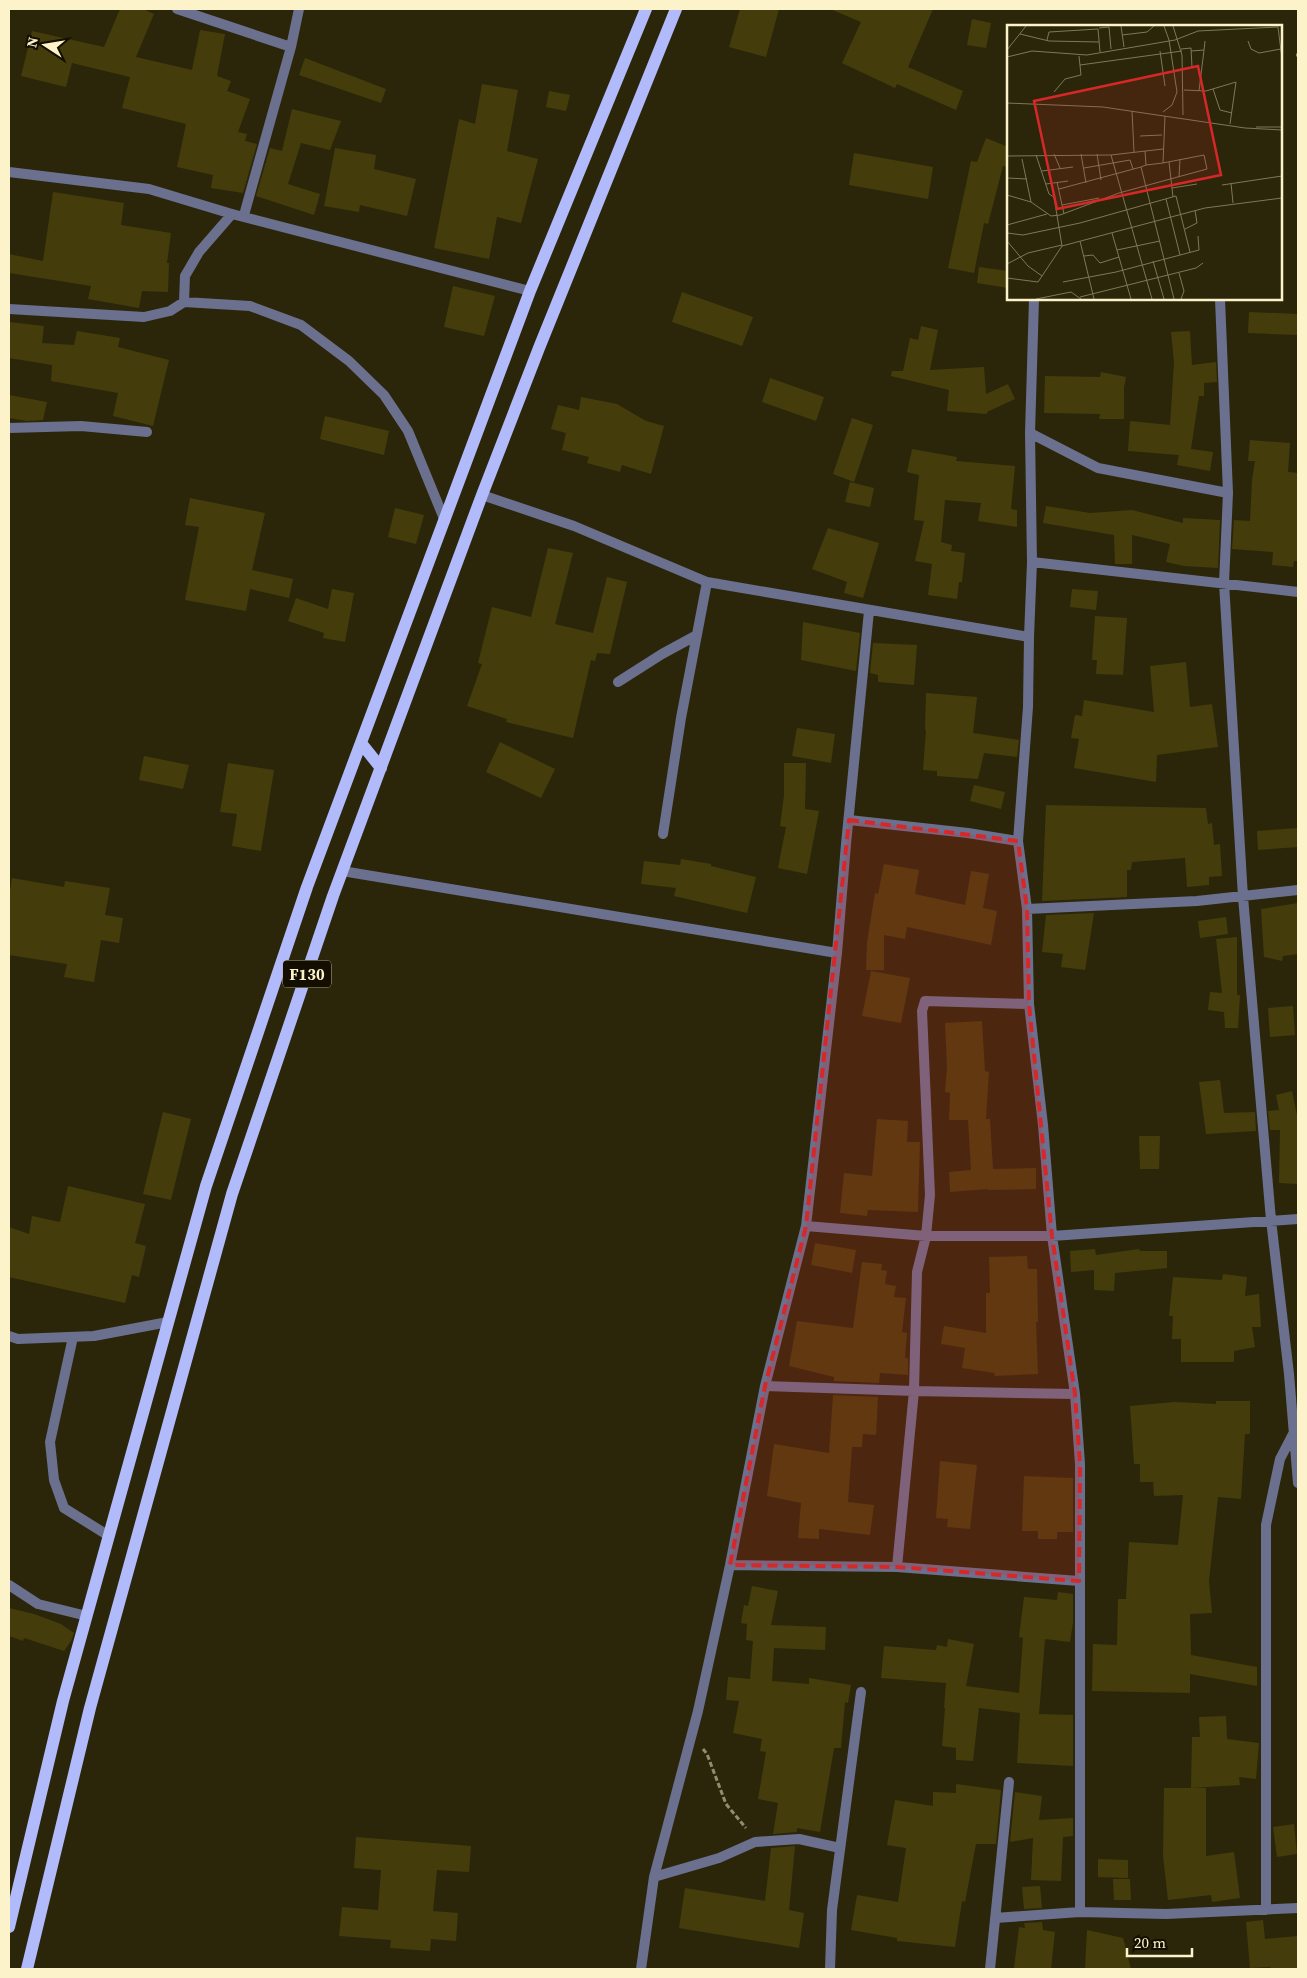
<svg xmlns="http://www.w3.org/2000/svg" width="1307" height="1978" font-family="'Source Serif 4',serif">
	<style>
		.building { fill: #453c0c }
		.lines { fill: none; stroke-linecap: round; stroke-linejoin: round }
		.path { stroke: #948d6b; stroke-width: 3; stroke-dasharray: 5 2.5; stroke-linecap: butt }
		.service { stroke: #6b708f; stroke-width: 10 }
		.minor { stroke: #6b708f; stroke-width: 10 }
		.primary { stroke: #b1bafb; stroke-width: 12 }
		.marked { fill: #d62828; fill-opacity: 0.2; stroke: #d62828; stroke-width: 4; stroke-dasharray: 10 6; stroke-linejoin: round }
		.labels { text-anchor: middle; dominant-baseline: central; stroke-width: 4.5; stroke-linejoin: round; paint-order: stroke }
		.shield { fill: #140e00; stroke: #b6ae8d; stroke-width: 1 }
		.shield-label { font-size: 16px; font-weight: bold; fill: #fcf3ca }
		.inset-road { fill: none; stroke: #7f7857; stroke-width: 1 }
		.view { fill: #d62828; fill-opacity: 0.15; stroke: #d62828; stroke-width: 2.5 }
		.inset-edge { fill: none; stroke: #fcf3ca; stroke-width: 2.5 }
	</style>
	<rect width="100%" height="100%" fill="#2b260a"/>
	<path class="building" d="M120,9H143L154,14L136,57L192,70L200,30L225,34L217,76L231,81L227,91L250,99L238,132L247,134L245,141L257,144L243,193L211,188L213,175L177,167L186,124L122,108L130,77L72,63L66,87L21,76L32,31L104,47Z
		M740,9H779L766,57L729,47Z
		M830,9H933L908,67L963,91L956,110L897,84L895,88L842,63L861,22Z
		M972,19L991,23L986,48L967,45Z
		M305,58L386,89L381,103L299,75Z
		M482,84L518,90L507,151L538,159L521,223L497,217L489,259L434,248L459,119L475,124Z
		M549,91L570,95L566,111L546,107Z
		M292,109L341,121L330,150L301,143L288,184L320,194L314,215L256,196L270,148L282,151Z
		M986,138L1008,147V167L1003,166L988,224L984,223L974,273L948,268L971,161L977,162Z
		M335,148L376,155L374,169L416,179L407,216L360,205L359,212L324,206Z
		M854,153L933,167L928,199L849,185Z
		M53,192L124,203L121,225L171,233L167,263H169L168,292L142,291L139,308L88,299L91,286L9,273V254L43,261Z
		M979,267L1008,271V288L977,283Z
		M453,286L495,296L484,336L444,327Z
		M682,292L753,317L742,346L672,322Z
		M1249,312L1298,314V335L1248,333Z
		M9,322L44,326L42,343L74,345L77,331L120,338L118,347L169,360L153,426L113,416L118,393L51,381L52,365L9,358Z
		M921,326L938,330L930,370L984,367L986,394L1008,384L1015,399L987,412V414L947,411L949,390L891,376L892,371H903L910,338L918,340Z
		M1190,331L1192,365L1216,362L1217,382L1204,383V396H1199L1191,449L1213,452L1210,471L1177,465L1179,455L1128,451L1130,421L1170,425L1174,362L1171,332Z
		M1101,372L1126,377L1124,388V419H1099L1100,414L1044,413L1045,376L1100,377Z
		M770,378L824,397L816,421L762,402Z
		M9,395L47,402L43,420L27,421L9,418Z
		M581,397L617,404L646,421L664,426L651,474L622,465L620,472L587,463L589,457L562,450L566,433L551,429L558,405L579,410Z
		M325,416L389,431L384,455L320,439Z
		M852,418L873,425L854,482L833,474Z
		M1250,440L1290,443L1288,472L1298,473V561H1294L1293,567L1272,565L1273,552L1232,549L1234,520L1250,521L1252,480L1255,461H1248Z
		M912,449L957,457L956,461L1015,466L1011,509L1017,510V527L978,521L981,503L945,500L941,542L952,545L951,551L965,553L962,582H959L957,599L928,595L932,564L915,561L924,521L914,520L919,475L907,472Z
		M850,482L874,488L870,507L845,502Z
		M190,498L265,513L252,570L293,579L289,598L250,589L246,611L185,600L199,527L185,525Z
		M1046,506L1090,513L1132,510L1183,523V518L1220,520L1218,568L1184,566L1166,562L1170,544L1132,535V564H1115L1114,535L1043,523Z
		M395,508L424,515L416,544L388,537Z
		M828,528L879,543L863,598L844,593L847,582L812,569Z
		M548,548L573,553L555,624L593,633L607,577L627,582L610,654L597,653L595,661L591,660L573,738L506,722L507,719L467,706L482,664L478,663L492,607L531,617Z
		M332,589L354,593L345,642L323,638L324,633L288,621L296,598L328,609Z
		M1072,589L1098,591L1096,610L1070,607Z
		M1095,616L1127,618L1123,675L1096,674L1097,660H1092Z
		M803,622L860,633L856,671L801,660Z
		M873,643L917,645L914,685L878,682V675L870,673Z
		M1186,662L1190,707L1212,704L1218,747L1157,755L1156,782L1074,768L1079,739L1071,738L1075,715L1082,716L1084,700L1154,712L1150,666Z
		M926,693L977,697L973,733L1019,740L1017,757L984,753L978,779L937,776V771L923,770L926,730H925Z
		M797,728L835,734L831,763L792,756Z
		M500,742L555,769L541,798L486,772Z
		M144,756L189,765L183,789L139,780Z
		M228,763L274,770L261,851L232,846L237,814L220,812Z
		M784,763H806L805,809L819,811L807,874L778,868L786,827L780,826L784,795Z
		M974,785L1005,792L1001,809L970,801Z
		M1046,805L1206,808L1208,824L1212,823L1214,845L1220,844L1222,876L1209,877V885L1187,887L1185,858L1132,862L1131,870H1127V897L1042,901Z
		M1298,828V847L1258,850L1257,831Z
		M681,859L711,864V866L756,877L747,913L674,896L676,888L641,884L644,861L680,865Z
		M884,864L919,870L915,894L965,905L971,871L989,874L983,908L997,911L991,945L907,927L905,939L884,935V970H866L867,942L875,893L878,894Z
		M12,878L64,887L65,881L110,888L105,915L123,918L119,943L101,940L94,982L64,977L67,964L9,955V896Z
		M1298,903V954L1283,956L1282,961L1264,957L1261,909Z
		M1094,913L1085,970L1061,967L1063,954L1042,952L1046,915Z
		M1226,917L1228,934L1200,938L1198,921Z
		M1237,937V995H1240L1238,1028H1225L1224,1012L1208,1010L1210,992L1222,993L1216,939Z
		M871,971L910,978L901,1023L862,1016Z
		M1293,1006L1295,1035L1270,1037L1268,1008Z
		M982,1021L985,1071L989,1072L986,1119H990L993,1169L1036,1168V1189L988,1190V1189L950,1192L949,1172L971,1170L968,1120H949L950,1093L945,1092L947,1067L945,1023Z
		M1220,1080L1224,1113L1255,1112L1256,1131L1206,1134L1199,1082Z
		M1292,1091L1298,1120V1184L1279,1183L1280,1130H1270L1268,1111L1279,1110L1276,1095Z
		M163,1112L191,1119L171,1200L143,1194Z
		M877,1119L908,1121L907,1142H920L918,1212L868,1210L867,1216L840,1213L844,1173L872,1176Z
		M1139,1136H1160L1159,1169H1140Z
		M68,1186L145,1204L135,1243L146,1246L139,1277L132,1275L125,1303L9,1277V1227L29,1234L32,1216L60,1222Z
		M815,1243L856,1250L852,1273L811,1265Z
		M1095,1249L1096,1255L1139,1249L1140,1251H1167V1268L1115,1273L1114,1291L1094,1290V1270L1071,1272L1070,1251Z
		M1027,1256L1028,1269H1037L1038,1322H1036L1038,1374L995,1376L994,1373L962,1368L965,1348L941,1344L944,1326L986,1333V1293H990L989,1257Z
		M862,1262L882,1264L881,1270L887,1271L885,1284L896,1286L894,1297L906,1298L902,1332L907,1333L905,1358H908V1375L880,1373L879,1383L834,1381V1377L789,1366L797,1321L853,1328Z
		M1223,1274L1247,1277L1245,1296L1259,1294L1261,1327H1252L1255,1347L1234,1351V1362H1181V1339H1172L1173,1316H1169L1173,1277L1222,1280Z
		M833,1395L878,1397L876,1435L863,1434L862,1447H852L848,1502L874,1505L870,1535L819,1529V1539L798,1538L801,1503L767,1496L774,1444L829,1453Z
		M1216,1401H1250V1434H1245L1241,1499L1218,1497L1209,1581L1212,1613L1190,1614L1191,1655L1257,1667V1686L1190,1674V1693L1092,1691L1093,1644L1117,1645L1118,1599H1126L1129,1542L1178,1545L1183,1495L1154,1496L1153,1482H1140V1464H1134L1130,1406L1174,1402L1216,1404Z
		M940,1461L977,1465L970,1529L947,1527L948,1519L936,1518Z
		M1024,1476L1073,1478V1532H1057V1539H1038V1531H1022Z
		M752,1586L778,1591L771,1625L826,1627L825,1650L774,1648L772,1681L809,1684V1678L851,1685L848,1703L845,1702L841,1748H834L820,1832L797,1828V1832L773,1834L778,1803L758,1799L766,1752L760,1751L762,1739L733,1733L739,1701L726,1700L728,1677L750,1679L753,1641L746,1640L747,1624L741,1623L744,1605L748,1606Z
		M1058,1592L1073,1594V1623L1070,1642L1045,1639L1039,1714L1073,1715V1766L1017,1763L1020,1713L979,1708L973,1761L956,1760V1748L942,1746L945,1708H944L946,1683L881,1678L884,1646L936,1650L937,1645L947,1647L948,1639L974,1644L966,1686L1019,1693L1023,1638L1019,1637L1024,1597L1057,1600Z
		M9,1608L34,1614L61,1624L74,1633L71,1641L64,1651L24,1638L23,1641L9,1636Z
		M1226,1716L1227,1739L1259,1743L1256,1779L1239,1777L1240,1785L1191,1788L1192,1737H1200L1199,1717Z
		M956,1784L1001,1790L996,1844H976L965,1902L962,1901L955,1947L897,1941V1938L851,1930L857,1895L898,1902L906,1848L887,1845L895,1800L933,1806V1792L956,1793Z
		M1164,1788H1206V1856L1234,1852L1240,1898L1212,1902L1211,1895L1168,1900L1163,1856Z
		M1015,1792L1042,1796L1039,1820L1073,1818V1836L1063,1837L1061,1881L1031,1880L1033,1838L1010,1842Z
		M1294,1824L1297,1854L1277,1857L1273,1827Z
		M356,1837L471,1846L469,1872L437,1870L433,1911L458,1913L456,1941L431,1939L430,1951L390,1948L391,1940L339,1936L342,1907L378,1910L381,1870L354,1868Z
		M795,1846L789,1910L804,1913L799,1948L679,1928L685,1888L765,1901L771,1848Z
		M1098,1859L1128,1860V1878L1098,1877Z
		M1113,1879H1130L1131,1900H1114Z
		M1040,1886L1042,1908L1024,1909L1022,1887Z
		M1263,1920L1265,1939L1298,1936V1969H1271L1270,1967L1250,1968L1246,1922Z
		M1042,1922L1043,1930L1055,1932L1051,1969L1014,1968L1019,1927L1025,1928L1024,1923Z
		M1087,1930L1123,1938L1131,1969H1085Z"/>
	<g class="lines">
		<path class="path" d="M1296,55H1298
			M703,1749L707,1754L726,1804L746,1828"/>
		<path class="service" d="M9,1336L18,1339L94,1336L168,1322
			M73,1337L50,1442L54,1480L64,1508L109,1536
			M9,1585L38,1604L87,1616"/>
		<path class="minor" d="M177,9L291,47
			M9,172L149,189L232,214L530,291
			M244,215L291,47L299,9
			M1220,299L1228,493L1224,583L1243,897L1271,1220L1289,1374L1298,1483
			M184,302L185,276L199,252L232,214
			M9,309L144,317L170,311L184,302L250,306L301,325L349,361L384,395L408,431L445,521
			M9,428L81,426L147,432
			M1030,433L1098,468L1228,493
			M482,495L574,526L707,582L1029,637L1032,562L1030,433L1034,299
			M1032,562L1298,592
			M618,682L662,654L697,635
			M849,820L968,833L1018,841L1027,909L1197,901L1298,890
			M663,834L681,718L707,582
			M1018,841L1028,707L1029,637
			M342,871L837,953
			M1027,909L1029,1004L1043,1125L1052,1236L1075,1394L1080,1464V1912
			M806,1226L926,1236H1052L1298,1219
			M765,1386L914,1391L1075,1394
			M730,1565L897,1567L1079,1581
			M897,1567L914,1391L917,1272L926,1236L930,1195L922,1011L925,1001L1029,1004
			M654,1877L719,1858L755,1842L799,1839L840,1848
			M1266,1910V1525L1280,1459L1293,1434
			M995,1918L1080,1912L1166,1914L1298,1908
			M641,1969L654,1877L698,1711L730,1565L765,1386L806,1226L837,953L846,844L869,611
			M830,1969L832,1910L861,1692
			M990,1969L1009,1782"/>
		<path class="primary" d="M361,743L381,768
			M9,1927L63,1701L206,1186L307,887L530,291L646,9
			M27,1969L90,1708L232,1194L333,896L482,495L539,348L676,9"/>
	</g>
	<path class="marked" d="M849,820L1018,841L1027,909L1029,1004L1052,1236L1075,1394L1080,1464L1079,1581L897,1567L730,1565L765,1386L806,1226Z"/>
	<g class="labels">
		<rect class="shield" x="283" y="960.5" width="48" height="27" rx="4"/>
		<g class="shield-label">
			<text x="307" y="974">F130</text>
		</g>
	</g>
	<g transform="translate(1007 25)">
		<rect width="275" height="275" fill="#2b260a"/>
		<path class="inset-road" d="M114,1L117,22M166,1L175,30L176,90M271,2L275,34M92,3L102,2L104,24M91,4L93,27M13,9L42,16L92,17M115,10L140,7L147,1M40,15L42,7L91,4M241,16L244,24L252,28L274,24M174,24L184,23L185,42M0,25L19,1M153,26L158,61M184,26L197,25L198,16M0,32L25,26L80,30L168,15L191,6L271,2M73,40L175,26M206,64L213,85L225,88M177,65L199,66L229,57L223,99M192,66L197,25M47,67L58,54L74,50L72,31M0,78L96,82L238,103L275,105M125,86L127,127M156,87L165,80L170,67L162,15L157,1M249,102H275M133,111L155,110M138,126L139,140L134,142L167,274M47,129L53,143M74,129L79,158M90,129L94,155M104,130L145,274M0,131L104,130L156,124M15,134L24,177M162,137L166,172M139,140L156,138M77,143L123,135L126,144M35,146L66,142M172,152L173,134M0,153L20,154M50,157L57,189M224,158L226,178M39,159L61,156M215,160L275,151M165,163L190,159M52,164L134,142M0,170L24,177L44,191L53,190L112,168L200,144L197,130L156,138L158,91M159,174L173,230M55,180L92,173M0,200L40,189M178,204L190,198L188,185M0,208L16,210L73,198L169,171L183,227M105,208L124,274M0,216L21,241L35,251M73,216L87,274M55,221L198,183L275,173M110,225L153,216M77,231L86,230L93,238L112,232M146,236L157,274M0,239L21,228L55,220M172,248L177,266L174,274M0,253L31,257L55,221L47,172L42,169L29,130M56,257L109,247L192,225L191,211M73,272L189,243L196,238M29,274L64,267L74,274"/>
		<path class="view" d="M191,41L214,150L50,184L27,76Z"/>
		<rect width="275" height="275" class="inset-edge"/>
	</g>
	<rect width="1307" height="1978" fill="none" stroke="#fcf3ca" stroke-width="20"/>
	<g transform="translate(45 45) rotate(282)" stroke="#140e00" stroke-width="4" paint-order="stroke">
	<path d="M0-4L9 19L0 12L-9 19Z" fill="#fcf3ca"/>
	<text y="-8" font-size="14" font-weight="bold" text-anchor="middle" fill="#fcf3ca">N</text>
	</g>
	<path d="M1127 1948v8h65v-8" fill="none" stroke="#fcf3ca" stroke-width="2.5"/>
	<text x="1134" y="1948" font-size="15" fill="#fcf3ca" stroke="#140e00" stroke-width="4" paint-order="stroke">20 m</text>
</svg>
